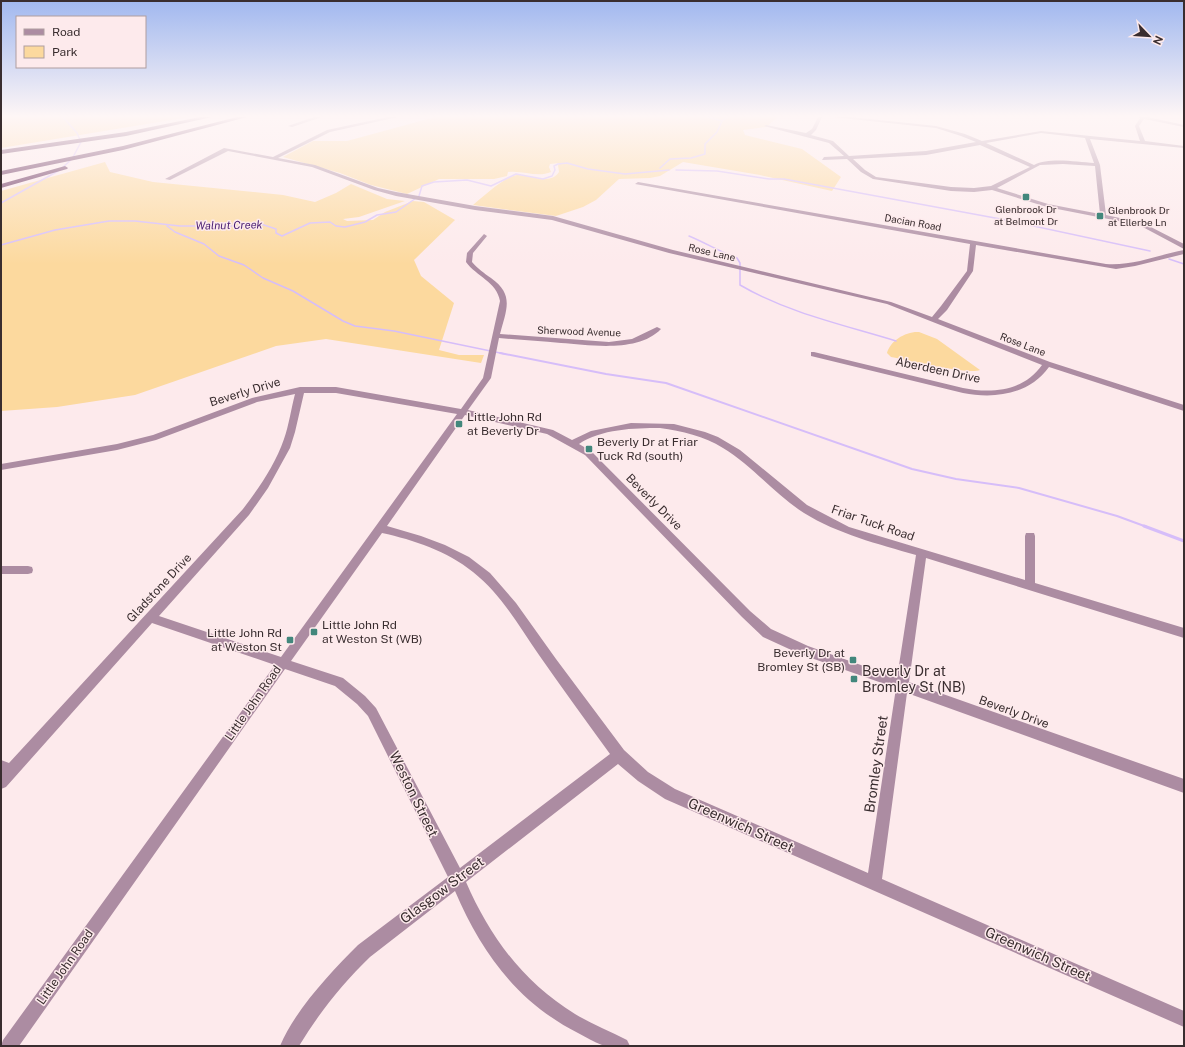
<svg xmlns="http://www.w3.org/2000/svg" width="1185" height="1047" font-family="'Public Sans',sans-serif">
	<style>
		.green { fill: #fcd99e }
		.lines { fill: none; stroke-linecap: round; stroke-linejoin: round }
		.stream-far2 { stroke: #d6bdf9; stroke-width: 1.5 }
		.stream-far1 { stroke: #d6bdf9; stroke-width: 2 }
		.stream { stroke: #d6bdf9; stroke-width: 3 }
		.minor { fill: #ac8ca2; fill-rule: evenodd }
		.highway { fill: #581b4b; fill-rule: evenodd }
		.poi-dot { fill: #42877c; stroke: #fdeaec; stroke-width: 1.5 }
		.labels { text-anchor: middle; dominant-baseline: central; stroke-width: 3; stroke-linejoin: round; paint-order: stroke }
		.far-poi-label { font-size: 10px; fill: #392d2f; stroke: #fdeaec }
		.far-street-label { font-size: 10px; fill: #392d2f; stroke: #fdeaec }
		.far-water-label { font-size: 11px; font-style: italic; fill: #491d72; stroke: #fdeaec }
		.street-label { font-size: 12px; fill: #392d2f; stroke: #fdeaec }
		.poi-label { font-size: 12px; fill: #392d2f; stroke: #fdeaec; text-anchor: start }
		.near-poi-label { font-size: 14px; fill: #392d2f; stroke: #fdeaec; text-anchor: start }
		.near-street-label { font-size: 14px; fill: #392d2f; stroke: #fdeaec }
	</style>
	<rect width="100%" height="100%" fill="#fdeaec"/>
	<path class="green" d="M1,117H189L1,148Z
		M435,117H778L766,127L743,130L745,135L802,149L841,177L832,191L760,175L683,162L660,176L650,178L619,179L596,200L583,207L556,216L473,205C484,196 504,177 517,175C530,174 550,186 559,172L558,165L559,163L550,164L549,167L551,172C537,178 523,170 508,172L507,176L494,179H439L407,194L371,185L340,173L283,157L313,141H347Z
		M105,162L110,172L153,182L283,195L315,202L336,193L351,184L387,199L405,201L359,217L343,219L347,221L373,220L385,212L413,201L424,202L455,220L414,260L421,276L454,303L439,350L459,355H484L481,363L326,339L276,346L135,395L57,407L1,411V191Z
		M919,332L937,339L980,370C969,375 907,360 891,357L887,353C890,341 906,331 919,332Z"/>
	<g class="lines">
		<path class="stream-far2" d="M708,117L722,121
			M62,168L72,159L81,142L77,133L63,117
			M660,168L670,159L691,158L705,154V144L717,132L722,121L727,117
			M676,170L717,171L769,179H784L1006,220L1150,251
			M1,203L58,171
			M167,226L175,232L204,244L219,256L244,265L263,278L293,291L343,321L355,326L394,331L505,354
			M689,236C706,243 720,252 737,258L740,263V285C788,313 844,325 896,341
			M1,245L55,230L109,221H135L180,226H240L258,223L276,229V233L282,236L310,223L330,222L336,226L345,227L365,222L377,215L396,212L419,196L422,186L434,182L467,180L491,186L516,174L543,179L552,176L555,170L554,166L558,164L567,163L588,169L625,174L669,170
			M1169,259L1184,264"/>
		<path class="stream-far1" d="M500,353L606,374L666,383L912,469L956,479L1019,488L1117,516L1147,527"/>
		<path class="stream" d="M1144,526L1184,541"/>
		<path class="minor" d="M314,117H322L292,127L288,126Z
			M388,117H398L330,132L278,158L315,165L378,188L396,192L475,206L553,216L673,250L891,302L932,317L941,306L967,271L970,244L635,184L638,182L1106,264C1133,266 1158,255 1184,250V254L1135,266L1116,269L976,245L973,271L947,310L938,319L1050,362L1184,405V411L1049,367C1029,395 994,399 963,393L811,356V352H814L963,388C992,394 1024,391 1042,365L887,304L669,253L552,220L475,210L396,196L374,190L312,167L228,151L170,180L165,179L224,148L273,157L327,130Z
			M818,117H822L816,130L811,135L833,141L849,156L926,151L976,142L961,136L936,128L832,117H851L936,126L965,134L982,141L1041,131L1140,141L1135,126L1140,118L1138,117H1148L1184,125V127L1144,119L1139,126L1145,141L1184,146V148L1090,139L1100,165L1106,215L1143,223L1184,244V249L1139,225L1047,207L992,190L974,192L951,191L873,179L861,172L847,159L822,160L824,157L844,156L829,143L764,126L766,125L806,133L812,129ZM1041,133L1085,138L1094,163C1077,162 1049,157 1034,165L986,143ZM980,145L1030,167L991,186L974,188L951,187L876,177L865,170L853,159L926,155ZM1063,164L1095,166L1100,214L1048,204L997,188L1040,165Z
			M484,234L487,236L473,253L472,262C478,269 484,273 491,278C515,295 506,310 500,334L609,342L632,339L657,327L661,329C638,353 590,345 561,343C540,341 520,340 499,338L491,378L468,410L553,430L572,440L591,431L631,423L674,424L705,432L718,437L740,450L807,505L849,527L1025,580V536L1026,533H1034L1035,536V583L1184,628V638L926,558L909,682L1184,779V793L907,693L882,879L1184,1011V1027L665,799L638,781L618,764L466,882C490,937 523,982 575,1014C591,1024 610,1031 627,1040L630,1046C621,1046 610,1047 602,1045C594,1042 586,1037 578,1033C517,1002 481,952 455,891L370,957C342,984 319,1013 299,1046H280C295,1010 331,972 358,945L448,877L368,716L357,704L335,686L285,669L19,1046H1L3,1040L275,665L152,623L6,787L1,789V760L9,763L243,509C259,488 275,465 284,439C289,425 291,409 295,394L257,402L156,440L117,450L1,470V464L117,444L153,435L252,398L300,387H336L461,409L483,378L500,301C497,282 476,276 466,262L467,253ZM304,393H336L457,414L281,657L159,616L249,515L268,488L290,448L295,432ZM465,415L547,434L585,455L742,617L763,637L800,654L896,688L868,873L675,789L648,772L624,750L556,659L516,603L490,573L469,557L445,545L421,536L387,526ZM660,428C682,431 704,436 723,448C753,466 775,495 804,513C838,534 878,544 916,555L897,678L808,646L771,629L750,611L591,451L579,444C601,429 634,428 660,428ZM382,533C414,540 447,551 473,572C501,594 519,626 539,655C562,688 586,721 610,754L460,868L376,708L365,696L343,678L291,661Z
			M1,566H28L32,567L33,570L32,573L28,574H1Z"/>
		<path class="highway" d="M200,117H212L126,136L1,154V150L126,132Z
			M237,117H247L123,150L1,175V171L123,146Z
			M65,166L68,168L67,169L1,188V184Z"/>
	</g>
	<linearGradient id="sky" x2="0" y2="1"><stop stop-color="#a1b8ef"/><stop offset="0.44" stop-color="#fef6f6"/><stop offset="1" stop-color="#fef6f6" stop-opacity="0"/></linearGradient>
	<rect width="1185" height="264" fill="url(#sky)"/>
	<g class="poi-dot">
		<rect x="1022" y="193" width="8" height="8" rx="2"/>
		<rect x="1096" y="212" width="8" height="8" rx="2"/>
		<rect x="455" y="420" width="8" height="8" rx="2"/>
		<rect x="585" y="445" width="8" height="8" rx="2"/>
		<rect x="310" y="628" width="8" height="8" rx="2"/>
		<rect x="286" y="636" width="8" height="8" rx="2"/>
		<rect x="849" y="656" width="8" height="8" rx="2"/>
		<rect x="850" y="675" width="8" height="8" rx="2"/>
	</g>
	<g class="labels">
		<g class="far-poi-label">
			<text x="1026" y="209">Glenbrook Dr<tspan x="1026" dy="12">at Belmont Dr</tspan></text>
			<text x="1108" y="210" text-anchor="start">Glenbrook Dr<tspan x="1108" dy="12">at Ellerbe Ln</tspan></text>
		</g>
		<g class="far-street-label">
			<text transform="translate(913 222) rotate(10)">Dacian Road</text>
			<text transform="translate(712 252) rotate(13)">Rose Lane</text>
			<text transform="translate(579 331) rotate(2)">Sherwood Avenue</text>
			<text transform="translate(1023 344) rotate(21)">Rose Lane</text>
		</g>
		<g class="far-water-label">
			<text transform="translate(229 225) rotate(-1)">Walnut Creek</text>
		</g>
		<g class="street-label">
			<text transform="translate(938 370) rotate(12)">Aberdeen Drive</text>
			<text transform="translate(245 392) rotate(-17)">Beverly Drive</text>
			<text transform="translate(654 502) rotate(45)">Beverly Drive</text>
			<text transform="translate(873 523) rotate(19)">Friar Tuck Road</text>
			<text transform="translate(159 588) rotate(-47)">Gladstone Drive</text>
			<text transform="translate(253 703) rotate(-55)">Little John Road</text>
			<text transform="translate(1014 712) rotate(20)">Beverly Drive</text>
			<text transform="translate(65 967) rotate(-55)">Little John Road</text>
		</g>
		<g class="poi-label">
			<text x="467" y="417">Little John Rd<tspan x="467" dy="14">at Beverly Dr</tspan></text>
			<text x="597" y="442">Beverly Dr at Friar<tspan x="597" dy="14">Tuck Rd (south)</tspan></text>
			<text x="322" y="625">Little John Rd<tspan x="322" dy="14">at Weston St (WB)</tspan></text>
			<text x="282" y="633" text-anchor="end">Little John Rd<tspan x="282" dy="14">at Weston St</tspan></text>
			<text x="845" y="653" text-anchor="end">Beverly Dr at<tspan x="845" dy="14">Bromley St (SB)</tspan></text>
		</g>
		<g class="near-poi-label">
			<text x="862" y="671">Beverly Dr at<tspan x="862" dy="16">Bromley St (NB)</tspan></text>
		</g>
		<g class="near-street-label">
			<text transform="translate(876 764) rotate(-82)">Bromley Street</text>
			<text transform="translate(414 794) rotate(64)">Weston Street</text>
			<text transform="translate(741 825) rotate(24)">Greenwich Street</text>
			<text transform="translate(442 890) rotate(-37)">Glasgow Street</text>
			<text transform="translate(1038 954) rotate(24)">Greenwich Street</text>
		</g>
	</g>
	<rect width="1185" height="1047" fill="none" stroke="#392d2f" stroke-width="4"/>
	<rect x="16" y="16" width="130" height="52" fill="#fdeaec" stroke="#af9ea0"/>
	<rect x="24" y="29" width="20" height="6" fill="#ac8ca2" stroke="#af9ea0"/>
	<text x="52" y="36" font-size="12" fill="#392d2f">Road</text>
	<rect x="24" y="46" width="20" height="12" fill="#fcd99e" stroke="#af9ea0"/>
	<text x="52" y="56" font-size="12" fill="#392d2f">Park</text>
	<g transform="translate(1149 36) rotate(115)" stroke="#fdeaec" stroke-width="3" paint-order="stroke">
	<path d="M0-3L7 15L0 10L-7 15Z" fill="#392d2f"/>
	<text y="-6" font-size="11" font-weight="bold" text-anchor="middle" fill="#392d2f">N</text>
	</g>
</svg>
